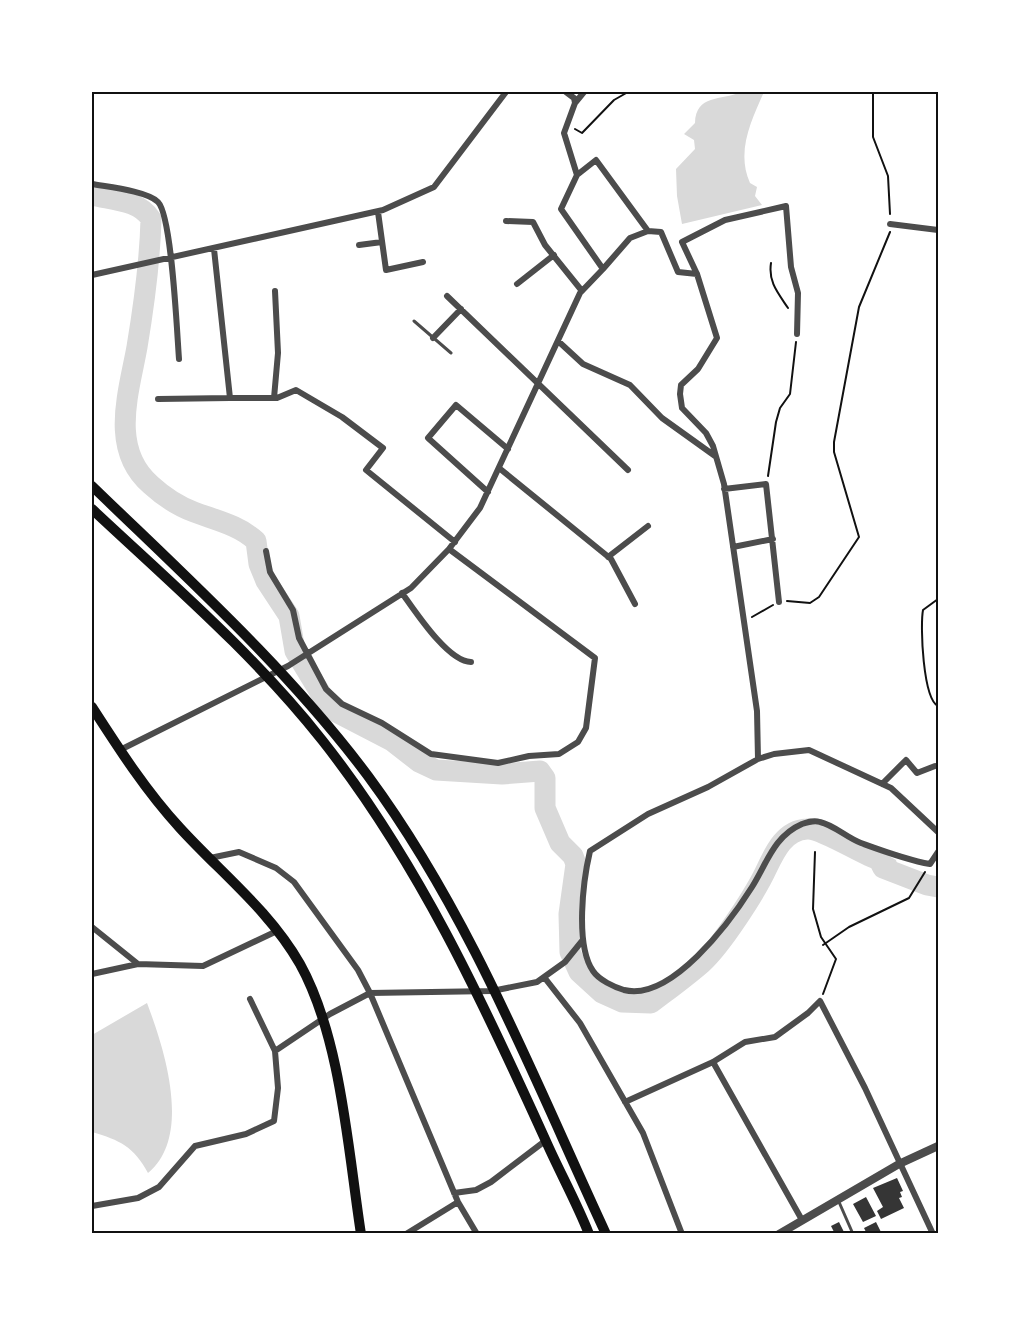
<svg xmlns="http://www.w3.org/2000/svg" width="1030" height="1325" font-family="Cabin,sans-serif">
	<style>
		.water { fill: #d9d9d9 }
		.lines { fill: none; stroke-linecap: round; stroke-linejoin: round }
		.river { stroke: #d9d9d9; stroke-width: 21 }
		.building { fill: #353535 }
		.path { stroke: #111; stroke-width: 2 }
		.service { stroke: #4c4c4c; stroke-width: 3 }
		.minor { stroke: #4c4c4c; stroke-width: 6 }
		.tertiary { stroke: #4c4c4c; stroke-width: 8 }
		.primary { stroke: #111; stroke-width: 10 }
		.neatline { fill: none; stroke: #111; stroke-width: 2 }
	</style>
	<rect width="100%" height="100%" fill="#fff"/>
	<path class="water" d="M741,92H764C751,121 736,152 750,183L757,187L755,196L762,205L682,224L677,196L676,169L695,149L694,140L684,134L695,123C696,94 721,101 741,92Z
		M882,852L896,860L898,867H888L938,883V892L923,889L875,866Z
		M147,1003C164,1048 193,1136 148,1173C134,1147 120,1140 92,1132V1035Z"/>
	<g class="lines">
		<path class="river" d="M92,195C112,200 139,200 151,219C150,260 144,305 137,347C129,392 109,449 151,485C163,496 178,506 194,512C215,520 239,525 256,541L259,564L266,581L289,616L295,651L321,694L336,712L392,741L419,762L436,770L502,774L540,771L545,778V808L560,843L573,856L576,864L569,914L570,952L579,972L602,993L622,1002L651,1003C668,990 686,977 702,963C721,946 756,892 767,868C775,851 785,830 807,829C821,828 861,854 879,860L883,868L927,885L938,887"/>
	</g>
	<path class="building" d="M897,1178L903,1191L900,1192L902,1197L899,1198L904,1208L881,1219L877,1211L883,1207L873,1188Z
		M866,1197L876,1216L863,1222L853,1204Z
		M839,1222L844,1232L835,1234L831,1226Z
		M876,1222L882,1234H867L864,1228Z"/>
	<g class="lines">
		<path class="path" d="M873,92V137L888,176L890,214
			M575,129L582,133L614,100L628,92
			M771,263C768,282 778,293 788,308
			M768,476L776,422L780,408L790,394L796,342
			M938,599L923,610C920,626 923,699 938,706
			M787,601L810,603L819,597L859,537L834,452V442L859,307L890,232
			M752,617L773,605
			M815,852L813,909L821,937L836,959L823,994
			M823,945L849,927L909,898L925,872"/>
		<path class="service" d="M414,321L451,353
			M839,1202L853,1234"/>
		<path class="minor" d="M575,103L584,92
			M577,175L596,160L648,231L630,238L603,269
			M92,184C108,187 147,191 158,202C172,216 177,334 179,359
			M378,212L386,270L423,262
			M506,221L533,222L545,245L582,291
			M890,224L938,230
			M648,231L661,232L678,272L697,274
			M359,245L382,242
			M214,249L230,398H277L296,390L342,417L383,448L366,470L455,542
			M92,275L383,210L434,187L506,92
			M517,284L554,255
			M447,296L628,470
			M433,338L461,309
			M558,341L583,364L630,385L662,418L715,456
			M274,398L278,353L275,291
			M158,399L230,398
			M499,468L611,559L635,604
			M724,489L766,484L779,602
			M488,492L428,438L456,405L508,449
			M733,547L773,539
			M266,551L270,572L293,610L299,638L326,689L342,704L382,723L431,754L498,763L529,756L559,754L578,742L586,728L595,658L449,549
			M608,557L648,526
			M402,593C415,611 448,662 471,662
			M120,750L288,666L411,588L449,549L480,508L580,293L603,269L561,209L577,175L564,133L575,103L574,98L566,92
			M758,759L757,711L724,484L713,446L706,433L682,408L680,394L681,385L698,369L717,338L697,274L682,242L725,220L786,206L791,267L798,293L797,334
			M882,784L906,760L917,773L935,766
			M938,832L891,788L809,750L774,754L758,759L708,787L648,814L590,851C583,881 575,945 593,971C599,980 614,987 624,990C671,1002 730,922 752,887C767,863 774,836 802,824C808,822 814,820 820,822C834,825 847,838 861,843C883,851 907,860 930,864L938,852
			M210,858L239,852L276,868L294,882L358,970L370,993L458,1202L477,1234
			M92,927L138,964
			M92,974L138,964L203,966L277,931
			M544,977L580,1023L643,1133L682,1234
			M250,999L275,1051
			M713,1062L802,1220
			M625,1102L713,1062L745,1042L775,1037L808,1013L820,1001L865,1088L933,1234
			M454,1193L476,1190L491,1182L545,1141
			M92,1206L138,1198L159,1187L195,1146L246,1134L274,1121L278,1088L275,1051L330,1014L370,993L492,991L537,982L565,962L582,941
			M406,1234L458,1202"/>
		<path class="tertiary" d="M779,1234L899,1164L938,1146"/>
		<path class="primary" d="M92,486C188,579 288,669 368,776C470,914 534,1079 606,1234
			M92,509C171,583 255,655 322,740C417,860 482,1000 545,1139C559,1171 576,1201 589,1234
			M92,707C119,749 146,791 180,828C221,873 269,910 300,964C341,1038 348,1150 361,1234"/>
	</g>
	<rect width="1030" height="1325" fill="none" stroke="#ffffff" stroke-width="186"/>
	<rect x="93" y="93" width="844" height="1139" class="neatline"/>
</svg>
